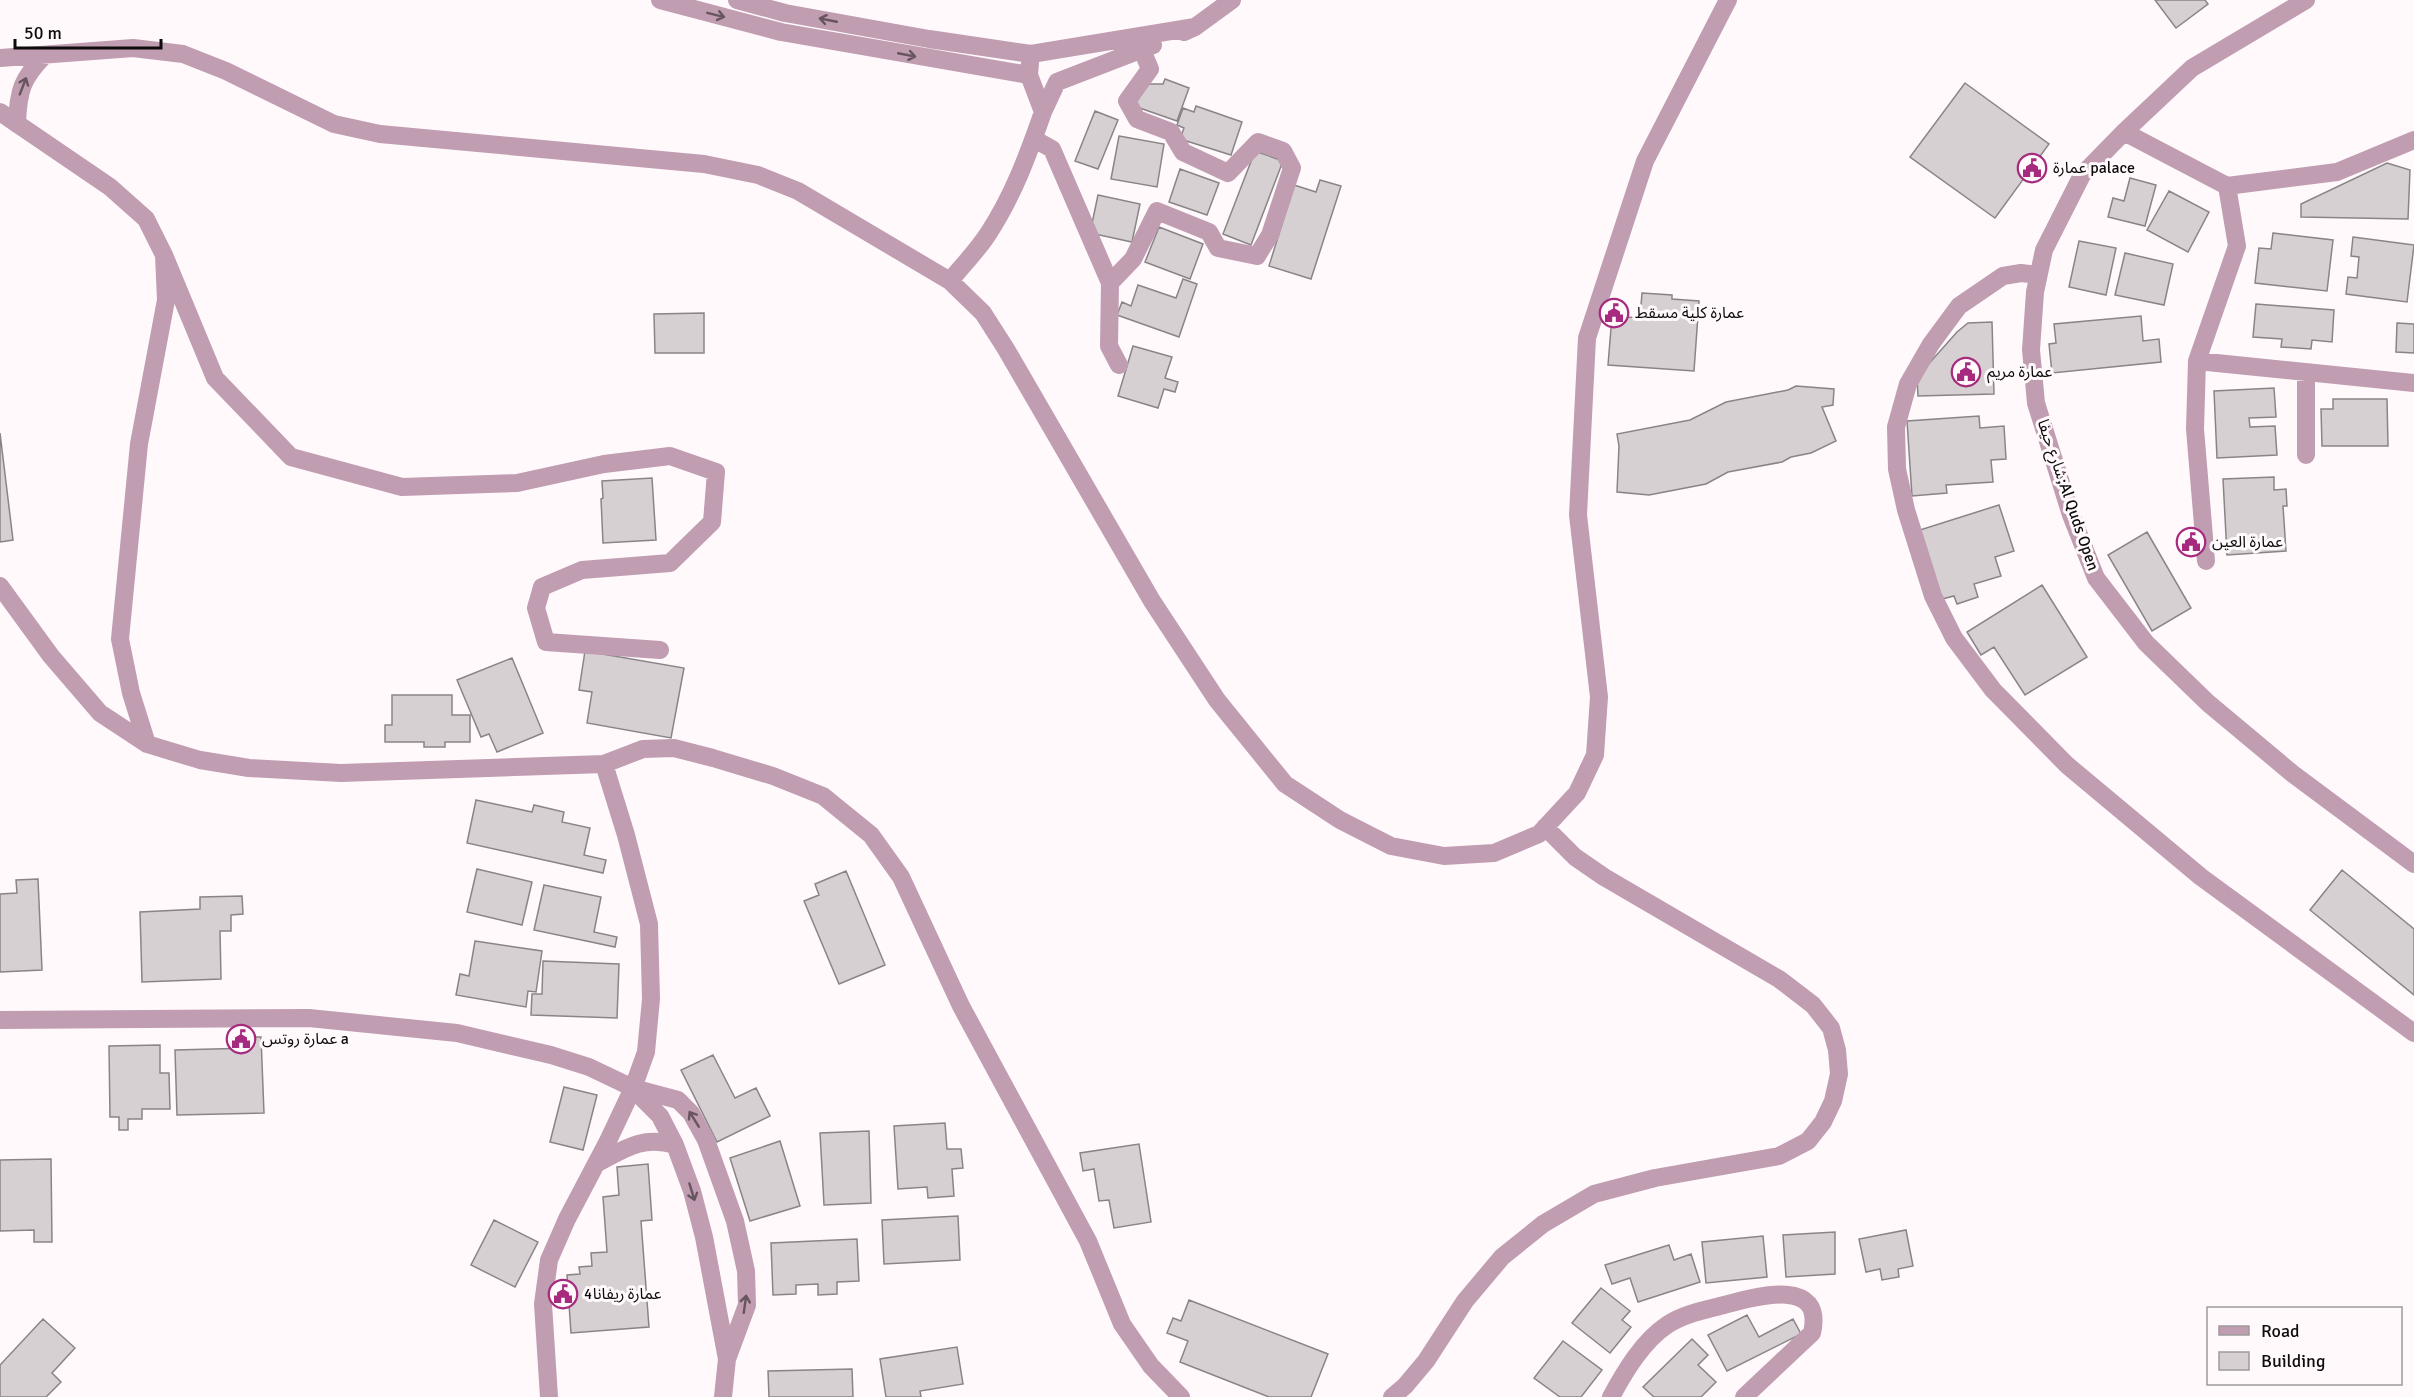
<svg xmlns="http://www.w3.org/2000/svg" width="2414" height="1397" font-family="Signika,'Noto Sans Arabic',sans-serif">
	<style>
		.building { fill: #d7d0d3; stroke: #8a8487; stroke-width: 1.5 }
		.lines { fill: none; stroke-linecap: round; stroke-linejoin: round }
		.minor { stroke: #c09db1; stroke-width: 18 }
		.oneway { stroke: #66545e }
		.labels { text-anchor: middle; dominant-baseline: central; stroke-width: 6; stroke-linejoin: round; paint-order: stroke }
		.poi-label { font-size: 16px; fill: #0d0b0c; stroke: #fff9fc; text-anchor: start }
		.street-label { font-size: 16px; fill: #0d0b0c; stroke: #fff9fc }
	</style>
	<rect width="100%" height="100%" fill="#fff9fc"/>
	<path class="building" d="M2155,0H2205L2208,4L2176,28Z
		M1165,79L1189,88L1177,121L1134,106L1147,84H1163Z
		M1965,83L2049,144L1995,218L1910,157Z
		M1196,106L1242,122L1231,155L1180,139L1184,128L1177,125L1183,108L1194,112Z
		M1095,111L1118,120L1098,169L1075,161Z
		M1119,136L1164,144L1157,187L1111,179Z
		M1255,151L1283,161L1251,245L1223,234Z
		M2387,163L2410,170L2408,219L2301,217V204Z
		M1180,169L1219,183L1207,215L1169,202Z
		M2130,178L2156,185L2145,226L2108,217L2113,198L2124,201Z
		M1320,180L1341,186L1311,279L1269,266L1294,185L1316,192Z
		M2169,191L2209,212L2188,252L2147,230Z
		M1098,195L1140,204L1132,242L1090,233Z
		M1159,227L1203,244L1190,279L1145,262Z
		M2273,233L2333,240L2327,291L2255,283L2259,248L2271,249Z
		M2353,237L2414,245L2407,302L2346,294L2348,277L2357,278L2359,257L2351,256Z
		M2079,241L2116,248L2106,295L2069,287Z
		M2125,253L2173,264L2164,305L2115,295Z
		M1183,279L1197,284L1179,337L1117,315L1122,302L1131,306L1138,285L1176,298Z
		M1642,293L1672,295V299L1699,301L1694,371L1608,365L1612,316L1640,318Z
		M2256,304L2334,310L2332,342L2312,340L2311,349L2281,347L2282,339L2253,337Z
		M704,313V353H655L654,314Z
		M2141,316L2143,341L2159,339L2161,362L2052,373L2049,344L2056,343L2054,324Z
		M1992,322L1994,394L1918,396L1917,377L1957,332L1968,323Z
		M2397,323L2414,324V353L2396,352Z
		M1133,346L1172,357L1165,378L1178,382L1175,392L1164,389L1158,408L1118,396Z
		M1796,386L1834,389L1833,405L1822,407L1836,441L1811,453L1791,457L1782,462L1728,472L1706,484L1649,495L1617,492L1619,446L1617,434L1690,420L1726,402L1788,390Z
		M2274,388L2276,417L2249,418L2250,427L2275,426L2277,455L2217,458L2214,391Z
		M2333,399H2387L2388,446H2322L2321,409H2333Z
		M1979,416L1980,428L2004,426L2006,459L1991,460L1993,482L1946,485L1947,493L1912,496L1907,421Z
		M0,433L13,540L0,542Z
		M2274,477V490L2286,489L2287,506H2283L2286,551L2227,555L2223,479Z
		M652,478L656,540L603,543L601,499L603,498L602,481Z
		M1999,505L2014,551L1995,557L2001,576L1974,584L1978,597L1957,604L1954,596L1942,599L1920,530Z
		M2147,532L2191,608L2152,631L2108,555Z
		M2042,585L2087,657L2025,695L1994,647L1981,655L1967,632Z
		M585,651L684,668L671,738L587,723L592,692L579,690Z
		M512,658L543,733L497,752L489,734L481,737L457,680Z
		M392,695H452V715H470V742H445V747H424V742H385V725H392Z
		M476,800L532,812L534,805L564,812L562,822L590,828L584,855L606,860L603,873L467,843Z
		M477,869L532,882L522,925L467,912Z
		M2342,870L2414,929V995L2310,910Z
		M846,871L885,965L839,984L804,901L819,895L815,884Z
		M38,879L42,970L0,972V894L17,893L16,880Z
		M544,885L601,897L594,932L617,937L615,947L534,930Z
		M242,896L243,914L231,915V931H220L221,979L142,982L140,912L200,909V897Z
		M475,941L542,951L536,992L528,991L526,1007L456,995L460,974L469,976Z
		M543,961L619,964L617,1018L531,1015L532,994H542Z
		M252,1037H261L264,1113L177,1115L175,1050L252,1048Z
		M160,1045V1073H169L170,1109H142V1119H128V1130H119V1117H110L109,1046Z
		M713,1055L735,1098L756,1088L770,1116L717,1142L681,1070Z
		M564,1087L597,1095L583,1150L550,1142Z
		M945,1123L947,1149H961L963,1168L952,1169L954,1196L928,1198L927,1187L898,1189L894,1126Z
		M869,1131L871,1203L824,1205L820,1133Z
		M780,1141L800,1206L750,1221L730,1158Z
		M1139,1144L1151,1222L1114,1228L1109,1200L1099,1201L1094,1169L1083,1171L1080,1153Z
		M51,1159L52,1242H34V1230L0,1231V1160Z
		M648,1164L652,1220L641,1221L649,1327L571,1333L567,1275L580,1274L579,1267L592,1266L591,1253L607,1252L603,1197L619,1195L617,1167Z
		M958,1216L960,1260L884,1264L882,1220Z
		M494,1220L538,1242L515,1287L471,1265Z
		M1906,1230L1913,1266L1898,1269L1899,1277L1882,1280L1880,1269L1866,1272L1859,1239Z
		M1835,1232V1274L1786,1277L1783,1235Z
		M1763,1236L1767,1277L1706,1283L1702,1242Z
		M857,1239L859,1281L837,1282V1294L818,1295V1284L796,1285V1294L773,1295L771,1243Z
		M1669,1245L1674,1260L1691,1254L1700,1282L1638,1302L1630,1278L1612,1284L1605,1265Z
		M1601,1288L1630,1311L1622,1320L1631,1327L1610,1353L1572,1323Z
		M1189,1300L1328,1354L1311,1397H1269L1180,1362L1188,1341L1167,1333L1173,1318L1181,1321Z
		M1747,1315L1759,1337L1793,1319L1801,1334L1727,1371L1708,1335Z
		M43,1319L75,1348L52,1373L61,1382L46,1397H0V1365Z
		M1692,1339L1708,1355L1698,1365L1716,1382L1701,1397H1654L1643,1387Z
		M1563,1341L1602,1370L1581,1397H1560L1534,1378Z
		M957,1347L963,1384L920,1391L921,1397H886L880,1359Z
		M852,1369L853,1397H769L768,1371Z"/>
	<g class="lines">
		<path class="minor" d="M660,0L781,32L1029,75
			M737,0L785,13L929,39L1031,54L1195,27
			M1184,32L1195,27L1232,0
			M0,58L133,48L183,54L226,71L334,124L380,134L704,164L758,175L798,191L950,281L983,313L1006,349L1152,601L1217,700L1285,784L1340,820L1391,846L1444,856L1494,853L1539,834L1577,793L1595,755L1599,697L1578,515L1587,338L1645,161L1728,0
			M0,112L110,187L146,219L164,255L166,300L139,444L120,639L131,693L147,744
			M1043,112L1057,82L1153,45
			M17,124C18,91 22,78 45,55
			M2124,132L2192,68L2306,0
			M1034,139L1052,149L1110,283L1109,346L1119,365
			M2227,186L2337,172L2414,140
			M164,255L215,378L291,457L402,487L517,483L604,464L670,456L716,472L712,522L670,563L582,570L542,587L536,608L546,642L660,650
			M2038,275L2021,273L2003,276L1959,306L1931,344L1908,384L1896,427L1897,469L1906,510L1933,596L1954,638L1993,690L2067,765L2201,877L2414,1033
			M950,281C962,266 977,251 988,234C1013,196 1028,155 1043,112L1029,75L1030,63
			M1110,283L1133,259L1157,211L1209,232L1218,248L1257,256L1270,235L1292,168L1283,151L1258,142L1228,173L1183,152L1171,132L1137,119L1127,101L1150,69L1142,50
			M2197,361L2195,429L2206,561
			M2306,372V455
			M2414,383L2197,361L2237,246L2227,186L2124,132L2082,175L2044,250L2035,292L2031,350L2036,403L2071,515L2096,578L2146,643L2208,703L2293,774L2414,864
			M0,586L51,656L100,713L147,744L200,760L249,768L341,773L604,764L643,749L674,748L713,758L773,776L823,796L871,835L901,877L961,1006L1088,1241L1122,1324L1151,1366L1181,1397
			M0,1020L309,1018L457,1033L551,1055L589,1067L633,1088L678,1100L691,1113L706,1140L735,1221L746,1271L747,1305L727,1359L723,1397
			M634,1090L660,1116L675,1145L692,1191L704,1237L727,1359
			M596,1164C624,1149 643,1135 675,1145
			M549,1397L543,1304L549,1260L567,1219L607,1143L633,1088L646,1052L651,999L649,924L626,835L604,764
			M1392,1397L1405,1386L1426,1361L1465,1301L1502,1257L1543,1224L1594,1194L1655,1178L1779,1156L1808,1141L1823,1122L1833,1101L1839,1074L1837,1050L1831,1028L1813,1005L1779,979L1604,877L1575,857L1545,827
			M1611,1397C1625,1371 1643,1341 1667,1325C1683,1314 1705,1310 1724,1305C1754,1297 1825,1276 1812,1333L1744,1397"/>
	</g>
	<defs><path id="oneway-shaft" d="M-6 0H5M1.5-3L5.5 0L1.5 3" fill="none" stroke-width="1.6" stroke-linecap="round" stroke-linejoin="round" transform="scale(1.5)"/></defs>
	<g class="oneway">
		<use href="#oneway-shaft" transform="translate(716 15) rotate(14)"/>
		<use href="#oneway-shaft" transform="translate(828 20) rotate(-169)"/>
		<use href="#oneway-shaft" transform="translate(907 55) rotate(11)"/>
		<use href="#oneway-shaft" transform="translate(23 86) rotate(-69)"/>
		<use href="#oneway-shaft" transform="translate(694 1119) rotate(-122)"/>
		<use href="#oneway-shaft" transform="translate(692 1192) rotate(73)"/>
		<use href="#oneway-shaft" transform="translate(745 1304) rotate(-82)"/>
	</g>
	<defs>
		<g id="civic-ring" transform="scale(1.5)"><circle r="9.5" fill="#fff9fc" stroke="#a62b7f" stroke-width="1.5"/><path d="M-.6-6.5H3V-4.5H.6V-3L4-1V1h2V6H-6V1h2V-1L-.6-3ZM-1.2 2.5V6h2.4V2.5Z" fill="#a62b7f"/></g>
	</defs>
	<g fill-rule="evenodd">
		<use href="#civic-ring" x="2032" y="168"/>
		<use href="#civic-ring" x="1614" y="313"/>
		<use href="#civic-ring" x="1966" y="372"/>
		<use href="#civic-ring" x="2191" y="542"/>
		<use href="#civic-ring" x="241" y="1039"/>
		<use href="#civic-ring" x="563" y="1294"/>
	</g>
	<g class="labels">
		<g class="poi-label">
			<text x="2053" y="168">عمارة palace</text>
			<text x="1635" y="313">عمارة كلية مسقط</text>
			<text x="1987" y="372">عمارة مريم</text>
			<text x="2212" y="542">عمارة العين</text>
			<text x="262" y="1039">عمارة روتس a</text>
			<text x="584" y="1294">عمارة ريفانا4</text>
		</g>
		<g class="street-label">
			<text transform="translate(2068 495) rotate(71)">شارع حيفا;Al Quds Open</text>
		</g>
	</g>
	<rect x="2207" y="1307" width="195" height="78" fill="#fff9fc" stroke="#9e9a9c" stroke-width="1.5"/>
	<rect x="2219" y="1326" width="30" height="9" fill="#c09db1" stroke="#9e9a9c" stroke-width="1.5"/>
	<text x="2261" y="1337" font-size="18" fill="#0d0b0c">Road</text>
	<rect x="2219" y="1352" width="30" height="18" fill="#d7d0d3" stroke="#9e9a9c" stroke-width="1.5"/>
	<text x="2261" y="1367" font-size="18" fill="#0d0b0c">Building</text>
	<path d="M15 39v9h146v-9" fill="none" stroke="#0d0b0c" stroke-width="3"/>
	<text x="24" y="39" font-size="18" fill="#0d0b0c" stroke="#fff9fc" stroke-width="4.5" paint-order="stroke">50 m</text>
</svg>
